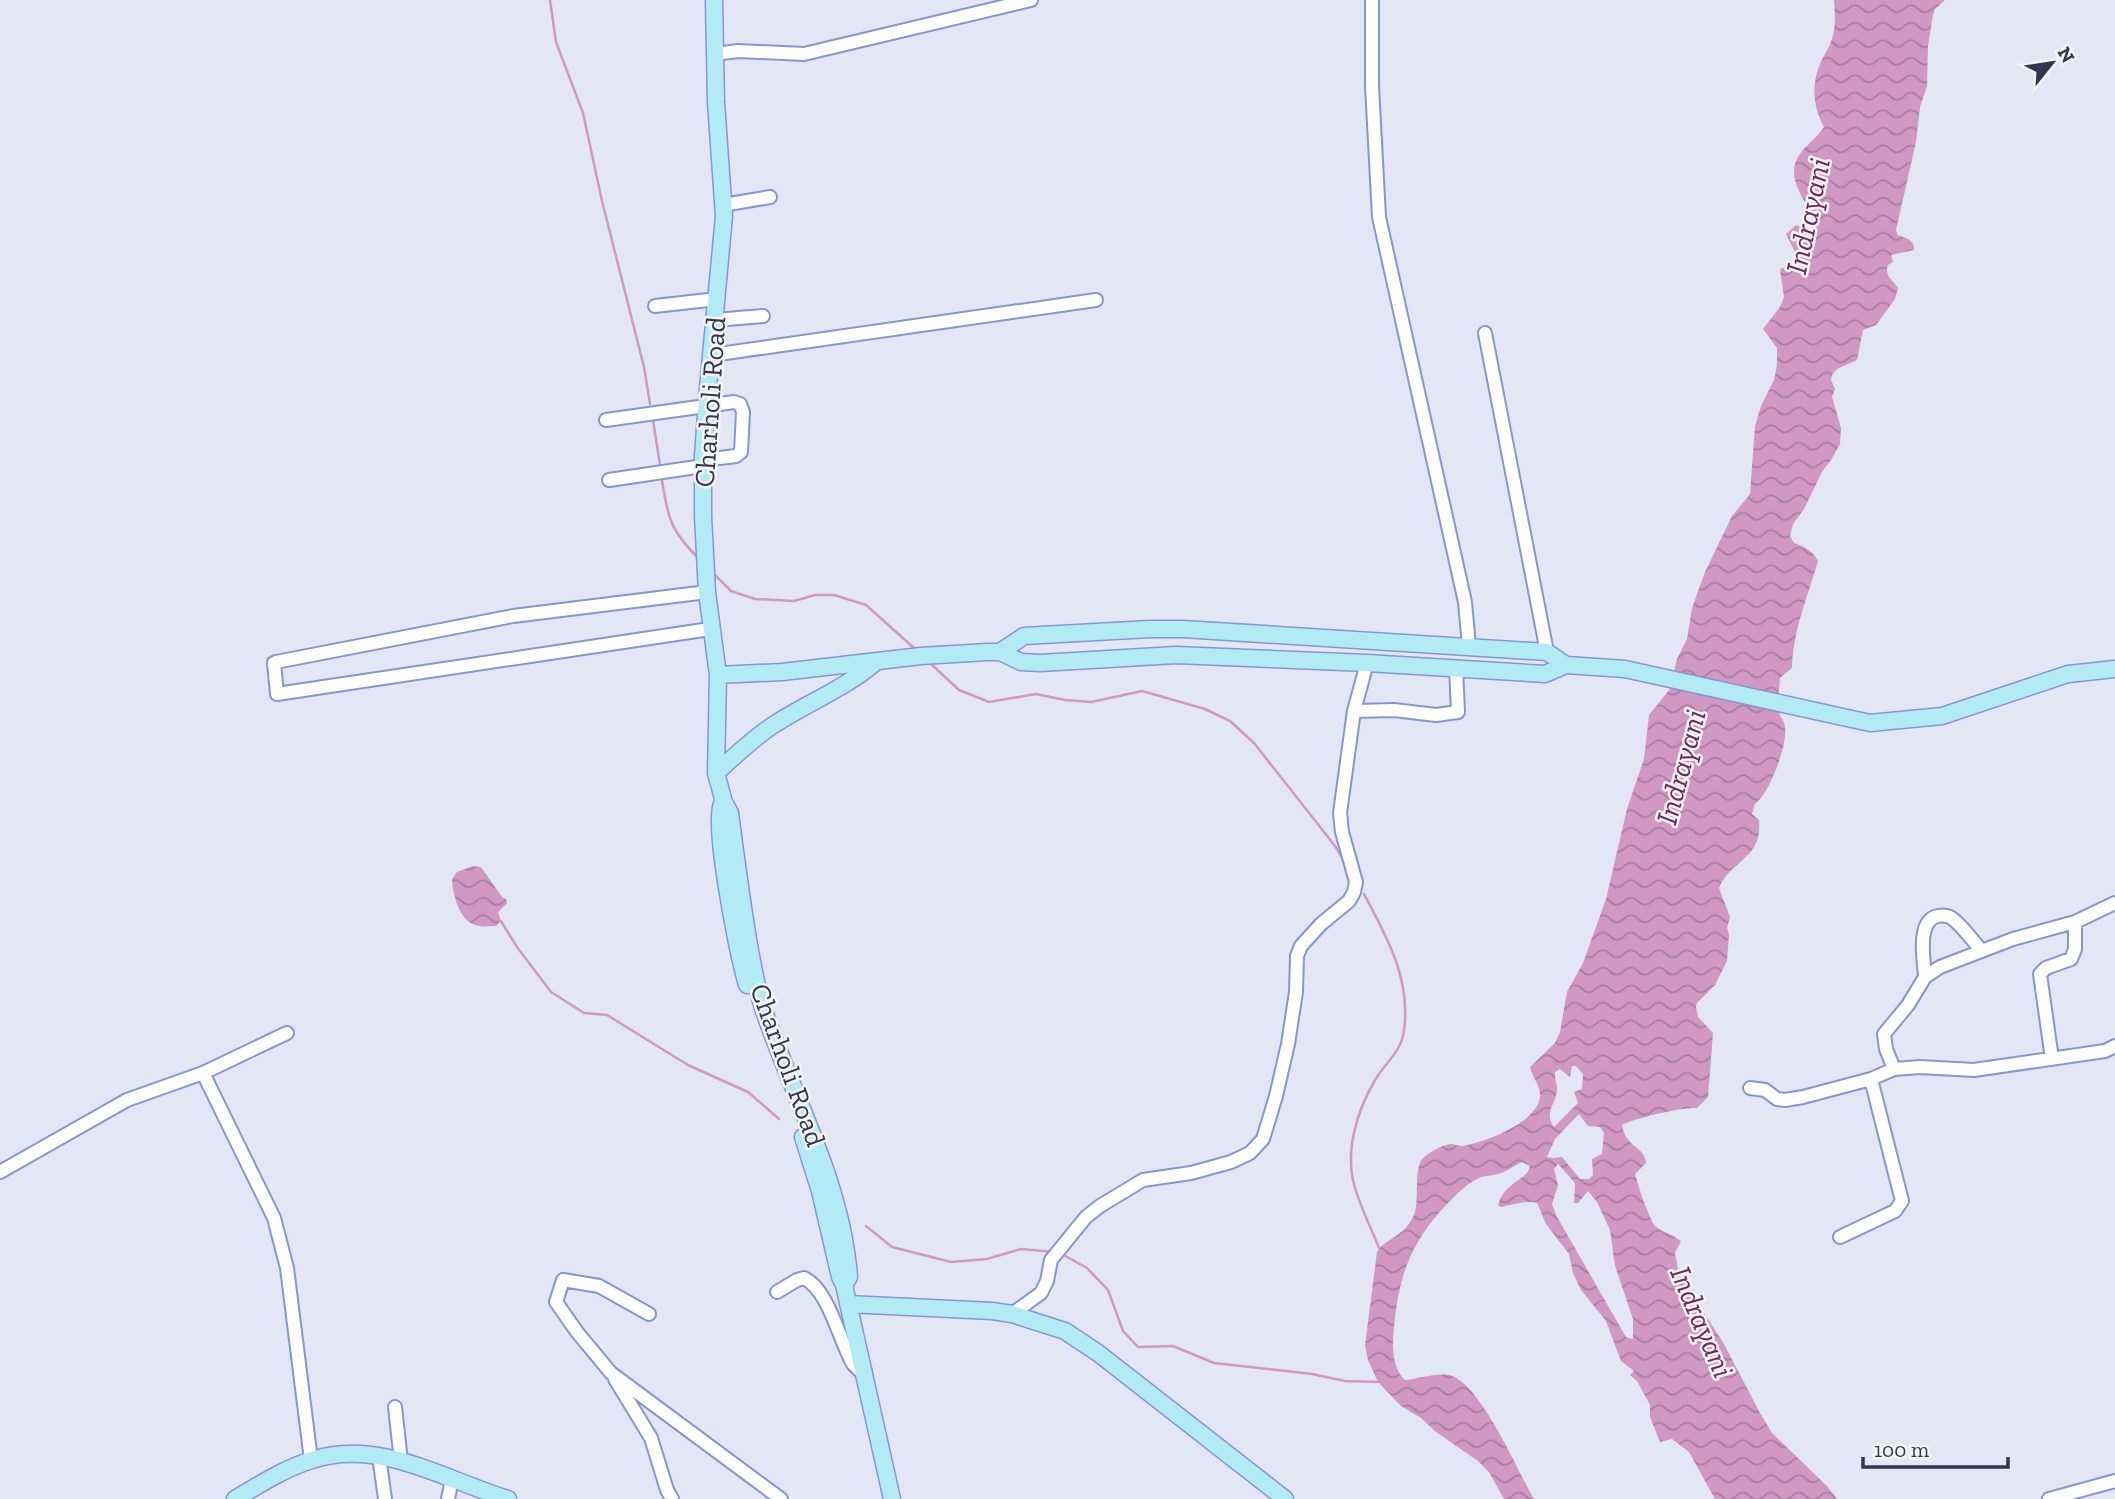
<svg xmlns="http://www.w3.org/2000/svg" width="2115" height="1499" font-family="'Zilla Slab',serif">
	<style>
		.water { fill: url(#water-waves); fill-rule: evenodd }
		.lines { fill: none; stroke-linecap: round; stroke-linejoin: round }
		.stream { stroke: #d098c3; stroke-width: 2.5 }
		.street-casing { stroke: #8895d5; stroke-width: 16 }
		.secondary-casing { stroke: #8895d5; stroke-width: 19 }
		.street { stroke: #fff; stroke-width: 12 }
		.secondary { stroke: #b3ebf4; stroke-width: 16 }
		.labels { text-anchor: middle; dominant-baseline: central; stroke-width: 5; stroke-linejoin: round; paint-order: stroke }
		.street-label { font-size: 28px; fill: #313651; stroke: #f4f4f4 }
		.water-label { font-size: 30px; font-style: italic; fill: #6c2a60; stroke: #f4f4f4 }
	</style>
	<defs>
		<pattern id="water-waves" width="16" height="10" patternUnits="userSpaceOnUse" patternTransform="scale(1.75)"><rect width="16" height="10" fill="#d098c3"/><path d="M0 5q4-4 8 0t8 0" fill="none" stroke="#a97da1"/></pattern>
	</defs>
	<rect width="100%" height="100%" fill="#e3e6f4"/>
	<path class="water" d="M1834,0H1945L1935,9L1933,15L1928,46L1927,86L1920,107L1916,142L1896,230L1898,235C1906,238 1915,240 1914,250L1891,255L1893,262L1888,265C1884,276 1893,280 1898,288L1895,299L1876,325L1863,330L1857,360L1837,369L1832,375L1831,380L1835,389L1832,397L1841,428L1840,444L1831,460L1822,472L1804,509L1793,524L1790,536L1794,543C1805,547 1812,550 1818,561C1808,596 1793,630 1792,668L1780,678C1780,688 1776,702 1779,712C1780,717 1785,722 1785,727C1788,745 1769,794 1755,804L1752,814L1759,820C1763,859 1731,859 1719,888L1730,917L1727,928L1729,935L1727,961L1715,985L1697,1003L1696,1007L1698,1017L1713,1033L1708,1097L1697,1108C1683,1107 1634,1118 1622,1125C1626,1149 1644,1145 1646,1163L1635,1174C1638,1185 1649,1220 1656,1227C1664,1233 1674,1235 1681,1241L1675,1253L1679,1274L1724,1344L1760,1413L1772,1433L1827,1486L1837,1499H1715L1689,1452L1672,1439L1660,1442L1650,1417V1405L1637,1381L1630,1375L1634,1371L1621,1361L1606,1321L1581,1290L1573,1273L1569,1254L1546,1224L1537,1203C1529,1200 1510,1205 1501,1207L1498,1205C1505,1181 1527,1181 1530,1166L1522,1162C1514,1166 1506,1172 1498,1174C1491,1176 1485,1175 1477,1179C1469,1183 1462,1189 1456,1195C1417,1233 1401,1265 1395,1318C1393,1338 1389,1365 1405,1380C1419,1379 1434,1373 1448,1375C1479,1379 1518,1472 1534,1499H1504L1489,1472L1478,1461L1436,1432L1421,1418L1401,1406L1378,1382L1368,1360L1365,1345L1377,1252C1385,1238 1404,1238 1414,1215C1420,1200 1413,1168 1423,1158C1429,1152 1444,1144 1452,1144C1456,1145 1459,1146 1462,1146C1485,1142 1537,1123 1540,1097C1541,1086 1532,1077 1530,1067L1555,1043L1560,1032L1567,992L1583,963L1606,899L1627,809L1644,759L1649,715L1670,689L1677,659L1687,639L1692,608L1705,572L1732,516L1750,494L1755,426L1761,406L1774,380L1777,365V348L1763,329L1780,307L1784,297L1780,269L1786,267L1799,269L1802,266L1786,234L1796,225L1810,230L1816,226C1811,205 1784,181 1798,157C1805,145 1817,138 1824,127C1813,107 1811,85 1820,64C1824,55 1829,48 1832,39C1836,26 1835,13 1834,0ZM1572,1066H1576L1583,1074L1582,1089L1574,1092L1578,1103L1554,1127C1543,1112 1557,1103 1557,1089C1557,1083 1554,1078 1555,1072L1560,1069L1570,1077ZM1579,1114L1588,1126L1600,1127L1604,1133L1602,1154L1592,1159L1593,1175L1589,1179H1580L1562,1157L1553,1158L1547,1157L1555,1139ZM1558,1164L1575,1183L1574,1203H1578L1588,1191L1597,1202L1610,1230L1615,1266L1633,1319V1339L1626,1337L1619,1325L1556,1215L1552,1204L1558,1185L1554,1169Z
		M473,866L481,867L502,897L506,899L507,903L498,912L501,921L496,926C491,926 484,927 479,926C459,923 453,895 452,879L457,872Z"/>
	<g class="lines">
		<path class="stream" d="M550,0L556,42L583,113L602,201L644,367L650,404
			M653,420L660,465
			M662,480C668,520 671,531 700,560
			M712,572L731,591L755,599L794,601L815,595H834L866,605L914,648
			M930,663L959,690L989,702L1036,694L1065,700L1091,702L1142,691L1205,709L1230,721L1254,743L1335,846L1344,861
			M1364,894C1387,937 1411,979 1404,1030C1402,1051 1385,1063 1375,1080C1357,1111 1344,1152 1355,1188C1361,1208 1371,1228 1379,1248
			M501,921L517,947L551,992L584,1013L607,1015L688,1065L748,1092L779,1119
			M866,1226L892,1247L951,1262L987,1259L1021,1249L1054,1252
			M1060,1253L1087,1268L1108,1290L1123,1331L1138,1347L1173,1346L1214,1363L1312,1374L1345,1381L1378,1382"/>
		<g class="street-casing">
			<path id="street" d="M1372,0V86L1379,217L1465,602L1469,646
				M715,54L738,51L804,54L1031,0
				M723,205L770,197
				M655,306L717,299
				M715,320L763,316
				M1485,333L1547,652
				M712,355L1096,300
				M606,420L734,402L740,404L743,412L741,452L736,456L703,460
				M609,480L703,466
				M707,592L513,616L276,662L274,663L277,694L710,629
				M1354,711L1394,710L1436,715L1458,712L1456,667
				M1925,977C1924,961 1916,920 1938,916C1944,915 1950,916 1954,920C1964,928 1972,940 1981,950
				M2052,1059L2040,974L2046,968L2071,959L2075,949V922
				M1894,1069L1886,1049L1884,1034L1908,1005L1925,977L1940,967L2013,939L2075,922L2115,903
				M203,1073L274,1218L287,1268L311,1460
				M1750,1088L1765,1090L1777,1099L1785,1100L1803,1097L1871,1079L1894,1069L1920,1067L1974,1070L2105,1051L2115,1046
				M0,1172L127,1100L203,1073L287,1033
				M1840,1237L1895,1211L1902,1201L1871,1079
				M777,1292L797,1280L804,1278C829,1290 839,1340 853,1364L860,1371H865
				M649,1314L599,1286L563,1280L556,1302L577,1332L611,1373L781,1499
				M1012,1314L1041,1293L1047,1281L1051,1260L1086,1217L1100,1206L1143,1180L1191,1173L1231,1162L1250,1153L1263,1139L1276,1096L1288,1044L1296,992L1297,956L1301,946L1321,924L1349,901L1354,892L1356,882L1342,832L1340,813L1354,711L1367,663
				M615,1379L651,1438L667,1490L672,1499
				M395,1407L401,1461
				M379,1456L385,1499
				M448,1499L452,1479
				M2049,1499L2115,1481"/>
		</g>
		<g class="secondary-casing">
			<path id="secondary" d="M714,0L716,102L724,216L708,388L703,456V516L707,592L718,675L716,773L724,802L730,813C736,859 742,905 750,951C754,970 757,990 763,1008C793,1097 842,1182 849,1277L844,1285
				M1000,652L1024,636L1150,629H1183L1547,652L1566,665
				M718,675L782,672L921,656L987,652H1000L1021,662L1040,663L1176,655L1367,663L1545,674L1566,665L1625,669L1870,723L1942,716L2068,674L2115,669
				M716,773C735,756 754,737 775,724C809,702 846,688 877,661
				M722,804C712,825 739,957 747,985
				M803,1137L820,1191L840,1277L844,1285L892,1499
				M848,1304L992,1311L1012,1314L1065,1331L1098,1353L1285,1499
				M235,1499C259,1485 285,1468 312,1460C380,1438 445,1480 508,1499"/>
		</g>
		<use href="#street" class="street"/>
		<use href="#secondary" class="secondary"/>
	</g>
	<g class="labels">
		<g class="street-label">
			<text transform="translate(710 402) rotate(-86)">Charholi Road</text>
			<text transform="translate(788 1065) rotate(70)">Charholi Road</text>
		</g>
		<g class="water-label">
			<text transform="translate(1808 216) rotate(-78)">Indrayani</text>
			<text transform="translate(1681 767) rotate(-75)">Indrayani</text>
			<text transform="translate(1702 1322) rotate(67)">Indrayani</text>
		</g>
	</g>
	<g transform="translate(2052 63) rotate(60)" stroke="#f4f4f4" stroke-width="5" paint-order="stroke">
	<path d="M0-5L12 26L0 18L-12 26Z" fill="#313651"/>
	<text y="-10" font-size="19" font-weight="bold" text-anchor="middle" fill="#313651">N</text>
	</g>
	<path d="M1863 1457v10h145v-10" fill="none" stroke="#313651" stroke-width="3.5"/>
	<text x="1874" y="1457" font-size="21" fill="#313651" stroke="#f4f4f4" stroke-width="5" paint-order="stroke">100 m</text>
</svg>
